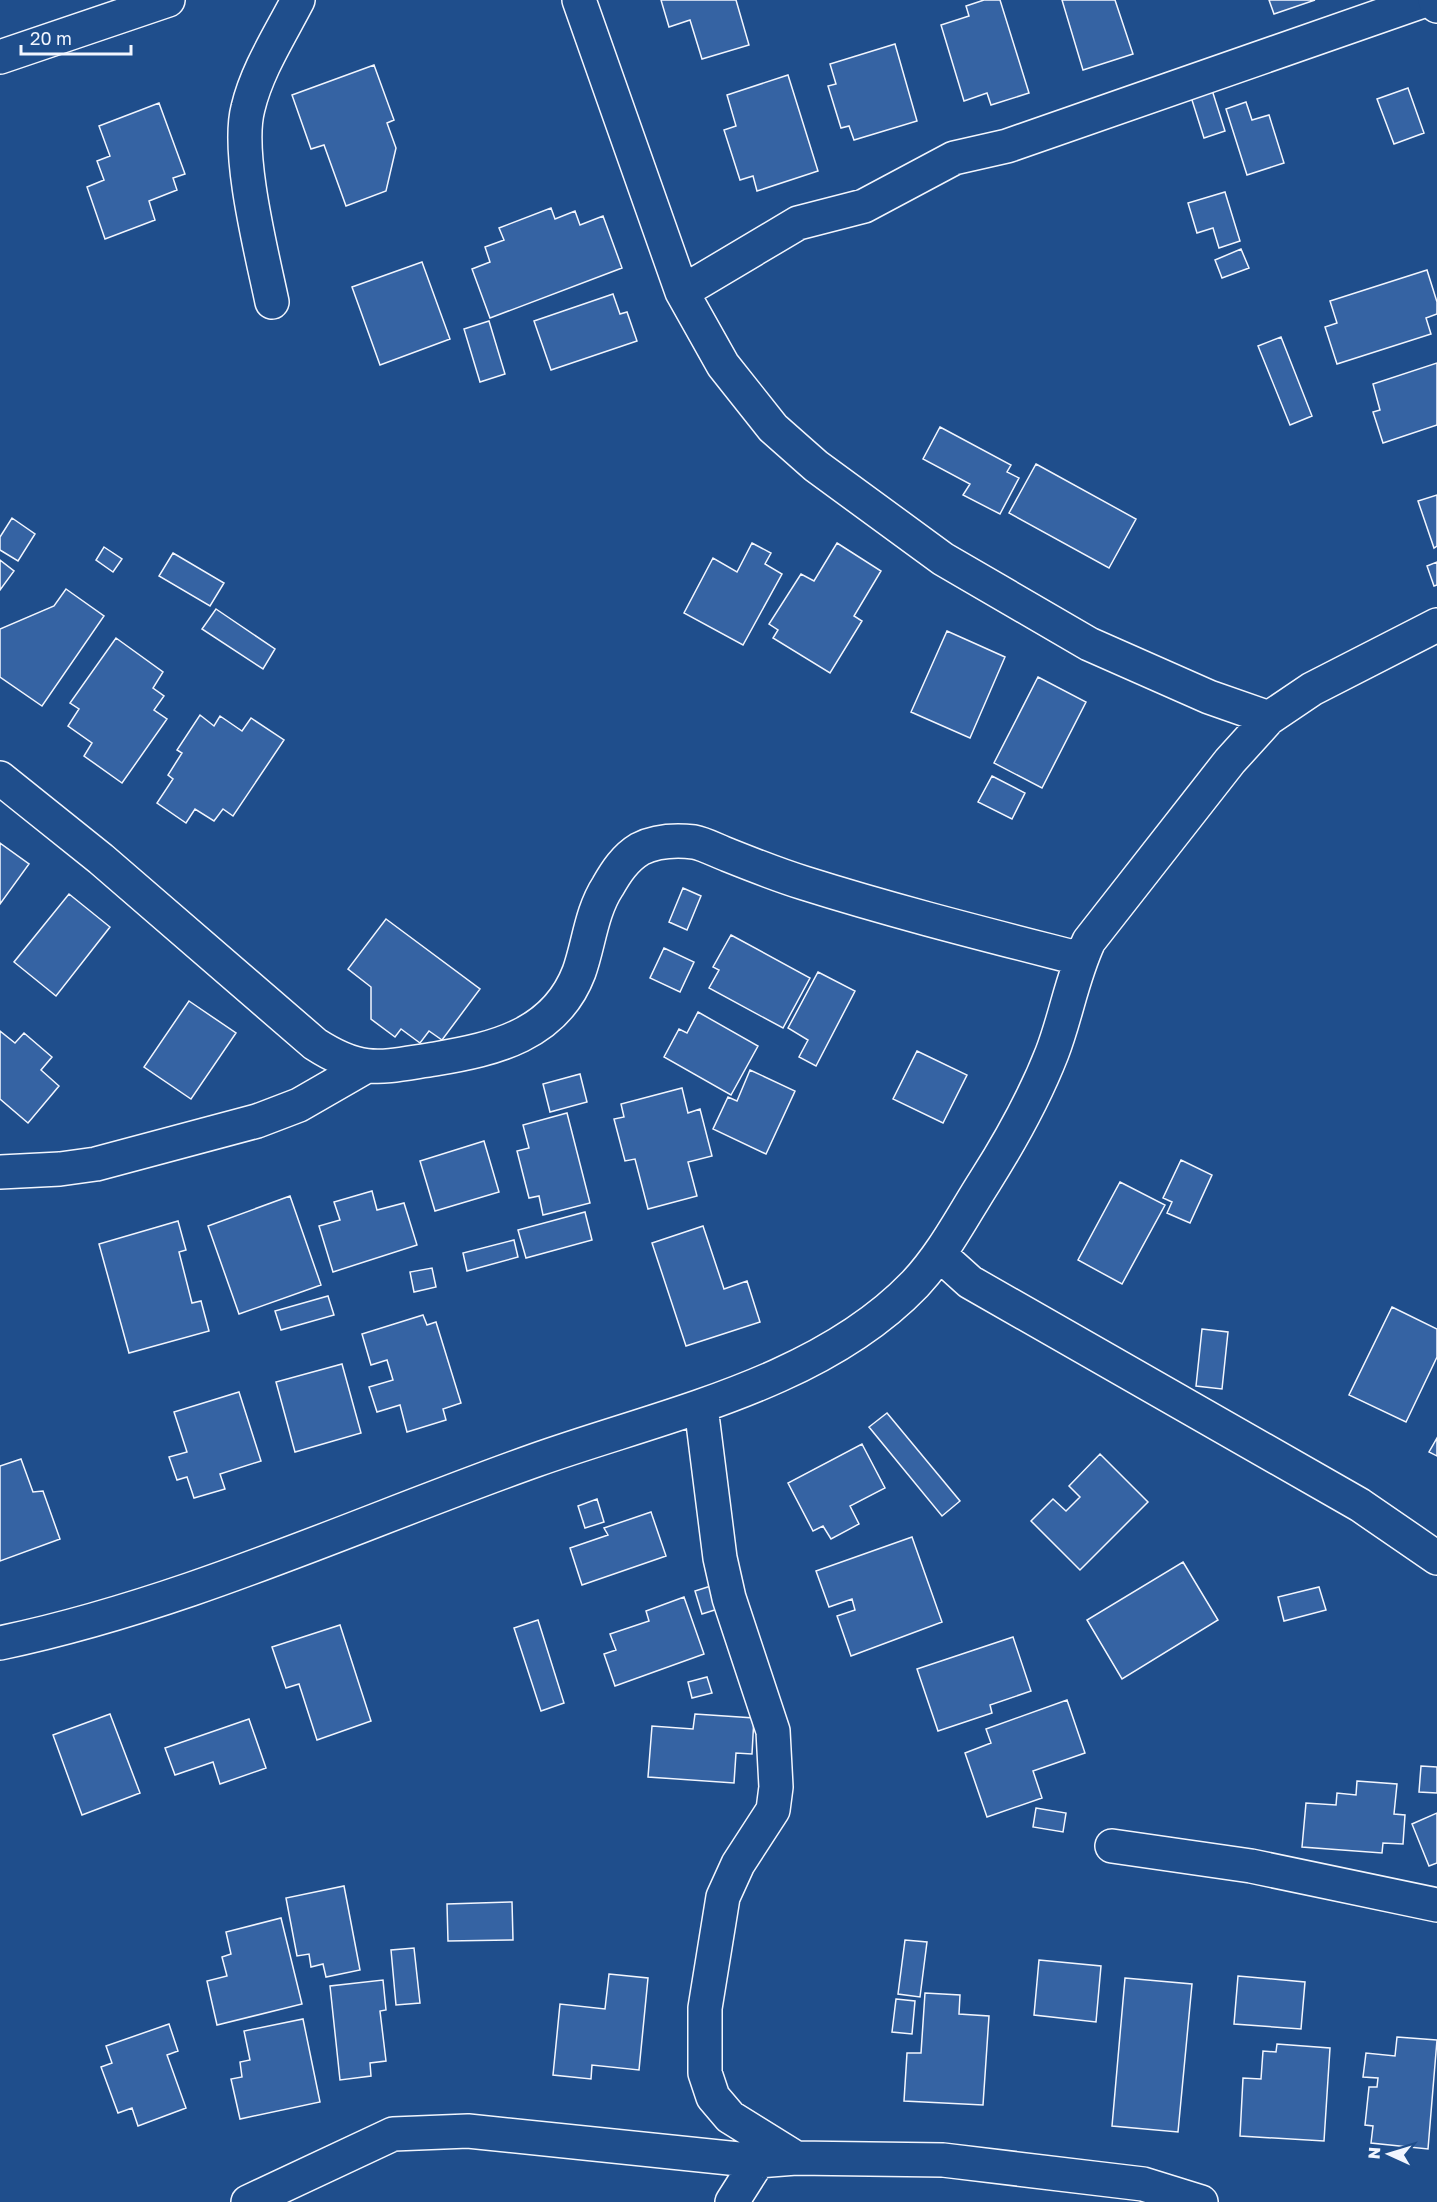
<svg xmlns="http://www.w3.org/2000/svg" width="1437" height="2202" font-family="'Golos Text',sans-serif">
	<style>
		.building { fill: #3563a3; stroke: #f2f6ff; stroke-width: 1.5 }
		.lines { fill: none; stroke-linecap: round; stroke-linejoin: round }
		.minor-casing { stroke: #f2f6ff; stroke-width: 36 }
		.tertiary-casing { stroke: #f2f6ff; stroke-width: 36 }
		.minor { stroke: #1f4e8c; stroke-width: 33 }
		.tertiary { stroke: #1f4e8c; stroke-width: 33 }
	</style>
	<rect width="100%" height="100%" fill="#1f4e8c"/>
	<path class="building" d="M661,0H736L749,45L702,59L690,20L669,27Z
		M984,0H1000L1029,93L991,105L987,93L964,101L941,25L969,16L966,6Z
		M1062,0H1115L1133,54L1083,70Z
		M1269,0H1315L1274,14Z
		M895,44L917,121L854,140L849,126L841,128L828,86L836,84L830,64Z
		M374,65L394,120L387,123L396,148L386,191L346,206L324,145L311,149L292,95Z
		M788,75L818,171L757,191L753,176L740,180L724,130L736,126L727,95Z
		M1408,88L1424,133L1394,144L1377,99Z
		M1212,90L1225,131L1204,138L1191,97Z
		M1246,102L1252,120L1269,115L1284,163L1247,175L1226,109Z
		M159,103L185,174L173,178L177,190L149,201L155,220L105,239L87,187L104,180L97,161L110,156L99,126Z
		M1225,192L1240,241L1219,248L1213,228L1197,233L1188,203Z
		M551,208L555,219L575,211L580,225L603,216L622,268L490,318L472,269L490,262L485,247L504,240L499,228Z
		M1241,249L1249,268L1222,278L1215,260Z
		M422,262L450,339L380,365L352,287Z
		M1427,270L1437,302V314L1426,318L1431,334L1337,364L1325,327L1337,323L1330,301Z
		M613,294L620,314L627,312L637,341L551,370L534,321Z
		M489,321L505,374L480,382L464,329Z
		M1281,337L1312,416L1290,425L1258,346Z
		M1437,363V425L1383,443L1373,412L1380,410L1373,384Z
		M940,427L1011,465L1007,472L1019,478L1000,514L963,495L970,484L923,459Z
		M1036,464L1136,519L1109,568L1009,513Z
		M1437,495V546L1434,548L1418,501Z
		M12,518L35,534L18,561L0,550V537Z
		M752,543L771,553L765,564L782,574L743,645L684,613L713,558L737,572Z
		M837,543L881,571L854,616L862,621L830,673L773,638L778,630L769,624L801,574L814,581Z
		M104,547L122,559L113,572L96,560Z
		M173,553L224,583L210,606L159,576Z
		M0,560L14,571L0,590Z
		M1437,562V585L1434,586L1427,566Z
		M66,589L104,616L42,706L0,677V629L54,606Z
		M216,609L275,649L263,669L202,629Z
		M947,631L1005,657L970,738L911,712Z
		M116,638L163,672L153,688L164,696L154,710L167,719L122,783L84,756L92,743L68,726L79,709L70,703Z
		M1038,677L1086,702L1042,788L994,763Z
		M200,715L214,726L220,716L242,731L251,718L284,740L233,816L223,809L214,821L195,809L186,823L157,803L173,779L168,775L182,753L177,750Z
		M992,776L1025,793L1012,819L978,802Z
		M0,843L29,864L0,904Z
		M683,888L701,896L687,930L669,922Z
		M69,894L110,927L56,996L14,962Z
		M386,919L480,989L442,1040L429,1031L420,1043L401,1029L395,1037L371,1019V987L348,969Z
		M731,935L810,978L783,1028L709,988L719,970L713,967Z
		M664,948L694,962L680,992L650,978Z
		M818,972L855,991L816,1066L799,1057L808,1040L788,1028Z
		M189,1001L236,1033L191,1099L144,1067Z
		M698,1012L758,1046L731,1095L664,1057L679,1029L687,1033Z
		M0,1031L15,1043L24,1033L52,1057L41,1070L59,1086L28,1123L0,1099Z
		M917,1051L967,1075L943,1123L893,1099Z
		M750,1070L795,1091L766,1154L713,1129L728,1097L737,1101Z
		M580,1074L587,1102L550,1112L543,1084Z
		M682,1088L688,1113L700,1109L712,1156L688,1162L697,1196L648,1209L635,1159L625,1161L614,1119L624,1117L621,1104Z
		M567,1113L590,1203L543,1215L539,1196L529,1198L517,1151L529,1148L523,1125Z
		M484,1141L499,1192L435,1211L420,1161Z
		M1181,1160L1212,1175L1190,1223L1167,1213L1172,1202L1163,1198Z
		M1120,1182L1165,1205L1122,1284L1078,1260Z
		M372,1191L377,1210L404,1203L417,1245L333,1272L319,1226L340,1220L334,1202Z
		M290,1196L321,1285L239,1314L208,1226Z
		M585,1212L592,1240L526,1258L518,1230Z
		M178,1221L186,1250L179,1252L192,1303L201,1301L209,1331L129,1353L99,1244Z
		M703,1226L724,1289L747,1281L760,1322L686,1346L652,1243Z
		M514,1240L518,1257L467,1271L463,1253Z
		M432,1268L436,1287L414,1292L410,1272Z
		M328,1296L334,1315L281,1330L275,1311Z
		M1392,1307L1437,1329V1357L1406,1422L1349,1395Z
		M423,1315L427,1325L436,1322L461,1403L443,1409L446,1420L407,1432L400,1405L377,1412L369,1387L393,1380L387,1360L371,1365L362,1334Z
		M1202,1329L1228,1332L1222,1389L1196,1386Z
		M342,1364L361,1433L295,1452L276,1382Z
		M239,1392L261,1461L220,1474L225,1489L194,1498L187,1477L177,1480L169,1457L187,1452L174,1412Z
		M887,1413L960,1501L942,1516L869,1427Z
		M1437,1438V1456L1429,1452Z
		M862,1444L885,1488L850,1506L859,1524L831,1539L823,1526L813,1531L788,1483Z
		M1100,1454L1148,1502L1080,1570L1031,1521L1053,1499L1066,1511L1080,1497L1069,1486Z
		M21,1459L33,1492L43,1491L60,1539L0,1561V1466Z
		M597,1499L604,1522L585,1528L578,1506Z
		M651,1512L666,1556L582,1585L570,1548L608,1535L604,1528Z
		M912,1537L942,1622L851,1656L837,1616L855,1610L852,1599L829,1607L816,1571Z
		M1183,1562L1218,1620L1122,1679L1087,1620Z
		M714,1585L721,1608L702,1614L695,1591Z
		M1319,1587L1326,1610L1284,1621L1278,1597Z
		M684,1597L704,1654L615,1686L604,1654L616,1650L610,1634L649,1621L646,1611Z
		M538,1620L564,1703L541,1711L514,1628Z
		M340,1625L371,1721L317,1740L299,1684L286,1688L272,1647Z
		M1013,1637L1031,1691L990,1705L992,1713L938,1731L917,1669Z
		M707,1677L712,1693L692,1698L688,1682Z
		M1067,1700L1085,1753L1033,1771L1042,1798L987,1817L965,1753L991,1743L986,1729Z
		M110,1714L140,1793L82,1815L53,1735Z
		M695,1714L754,1718L752,1754L736,1753L734,1783L648,1777L652,1726L693,1729Z
		M249,1719L266,1768L220,1784L213,1762L175,1775L165,1748Z
		M1421,1766L1437,1767V1793L1419,1792Z
		M1357,1781L1397,1784L1394,1814L1405,1815L1403,1844L1383,1843L1382,1853L1302,1847L1306,1803L1336,1805L1337,1793L1356,1795Z
		M1036,1808L1066,1813L1063,1832L1033,1827Z
		M1437,1813V1863L1429,1866L1412,1824Z
		M344,1886L360,1970L326,1977L323,1964L311,1967L309,1954L297,1956L286,1898Z
		M512,1902L513,1940L448,1941L447,1904Z
		M281,1918L302,2004L217,2025L207,1981L227,1976L222,1957L231,1954L226,1932Z
		M905,1940L927,1942L920,1997L898,1994Z
		M414,1948L420,2003L396,2005L391,1950Z
		M1039,1960L1101,1966L1096,2022L1034,2015Z
		M609,1974L648,1978L639,2070L592,2065L591,2079L553,2075L560,2004L605,2009Z
		M1238,1976L1305,1982L1301,2029L1234,2024Z
		M1125,1978L1192,1984L1178,2132L1112,2126Z
		M383,1980L386,2010L380,2011L386,2061L370,2063L371,2076L340,2080L330,1986Z
		M925,1993L960,1995L959,2014L989,2016L983,2105L904,2101L907,2053H921Z
		M896,1999L915,2001L912,2034L892,2032Z
		M303,2019L320,2102L240,2119L231,2079L242,2077L240,2062L250,2060L244,2031Z
		M169,2024L178,2051L167,2055L186,2108L138,2126L132,2108L118,2113L101,2067L112,2063L106,2046Z
		M1397,2037L1437,2040L1428,2149L1371,2143L1373,2126L1365,2125L1369,2087H1377L1378,2078L1363,2077L1366,2053L1395,2056Z
		M1277,2044L1330,2048L1324,2141L1240,2136L1243,2078L1261,2079L1263,2051L1276,2052Z"/>
	<g class="lines">
		<g class="minor-casing">
			<path id="minor" d="M579,0L682,292L723,365L773,428L816,466L943,559L1089,644L1209,697L1269,718
				M0,57L168,0
				M682,292L798,223L864,206L954,158L1007,146L1426,0
				M272,302C262,254 236,153 248,108C257,70 280,35 298,0
				M0,778L101,859L315,1044C363,1075 381,1067 435,1059C495,1049 555,1035 579,972C589,944 591,912 608,886C616,872 625,858 640,849C656,841 676,840 694,842C705,844 717,851 728,855C753,865 778,875 804,883C896,912 988,935 1081,959
				M0,1172L60,1169L96,1164L257,1121L299,1105L365,1067
				M940,1255L970,1282L1360,1505L1437,1558
				M701,1407L720,1558L729,1598L773,1731L776,1787L773,1810L738,1864L723,1897L705,2008V2073L713,2097L730,2117L796,2158
				M0,1643C186,1604 358,1523 536,1460C663,1415 819,1384 915,1284C944,1253 962,1217 985,1181C1011,1140 1034,1099 1052,1053C1066,1017 1072,977 1089,941L1230,761L1269,718L1312,689L1437,625
				M1112,1846L1251,1866L1437,1905
				M248,2202L393,2134L468,2131L758,2161L796,2158L943,2160L1143,2184L1201,2202
				M732,2202L758,2161"/>
		</g>
		<g class="tertiary-casing">
			<path id="tertiary" d="M1435,0L1437,6"/>
		</g>
		<use href="#minor" class="minor"/>
		<use href="#tertiary" class="tertiary"/>
	</g>
	<g transform="translate(1389 2154) rotate(274)" stroke="#1f4e8c" stroke-width="4.5" paint-order="stroke">
	<path d="M0-4.5L10 22L0 15L-10 22Z" fill="#f2f6ff"/>
	<text y="-9" font-size="16" font-weight="bold" text-anchor="middle" fill="#f2f6ff">N</text>
	</g>
	<path d="M21 45v9h110v-9" fill="none" stroke="#f2f6ff" stroke-width="3"/>
	<text x="30" y="45" font-size="18" fill="#f2f6ff" stroke="#1f4e8c" stroke-width="4.5" paint-order="stroke">20 m</text>
</svg>
